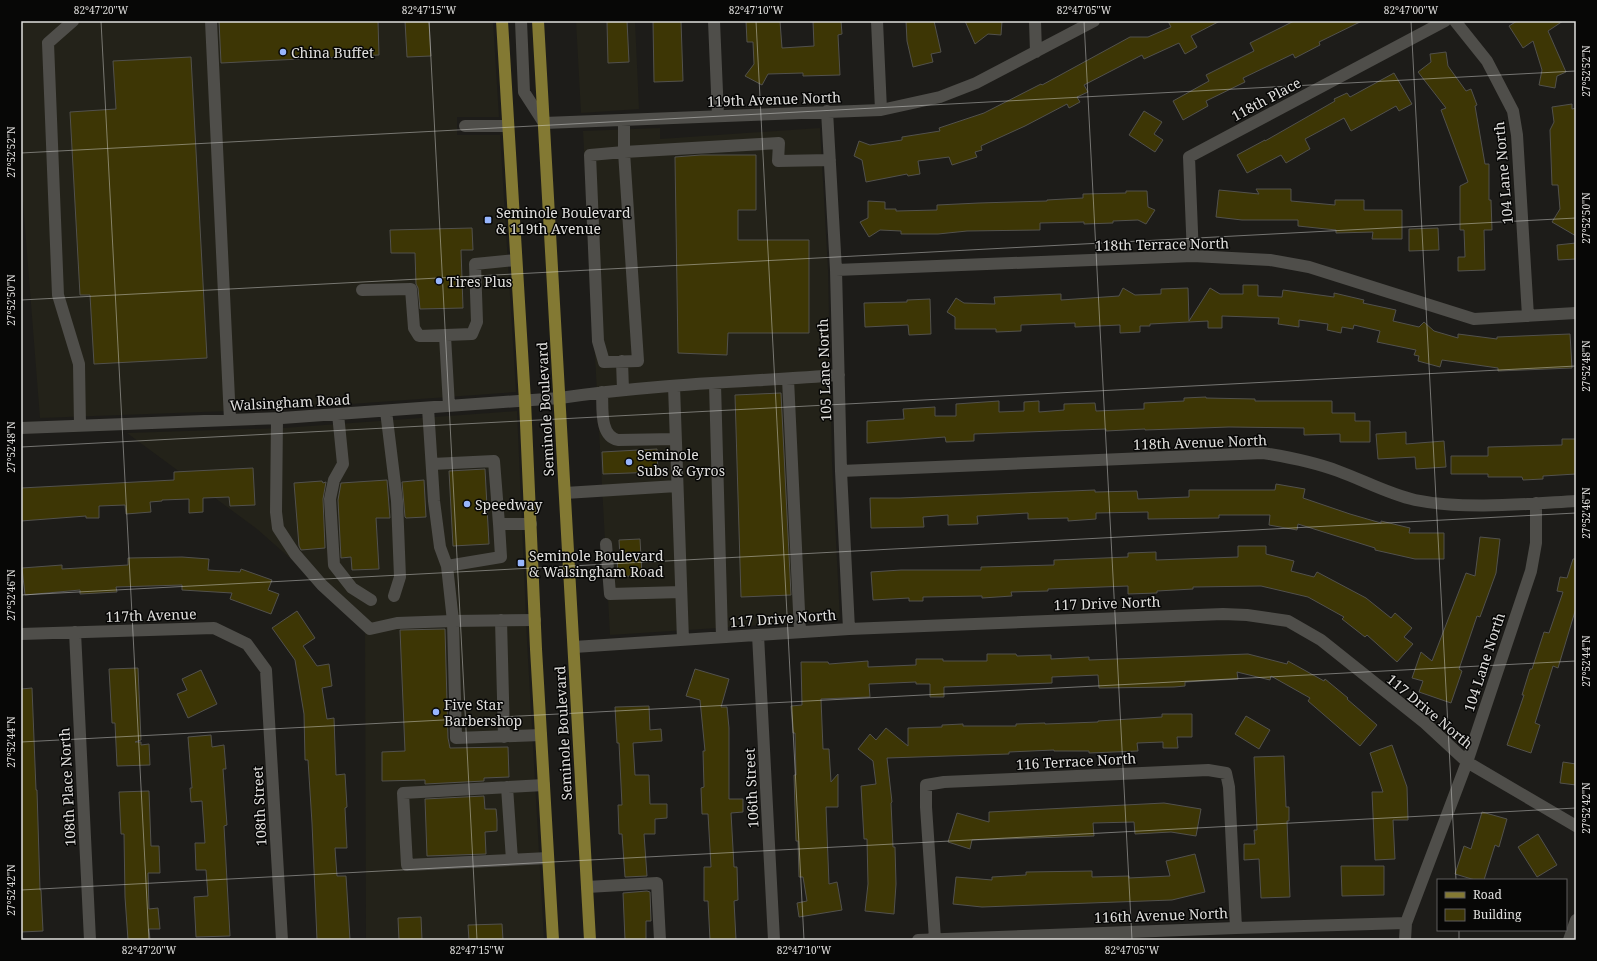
<svg xmlns="http://www.w3.org/2000/svg" width="1597" height="961" font-family="'Noto Serif',serif">
	<style>
		.built { fill: #232219 }
		.building { fill: #3d3605; stroke: #52514d }
		.lines { fill: none; stroke-linecap: round; stroke-linejoin: round }
		.minor { stroke: #4f4e4a; stroke-width: 12 }
		.major { stroke: #837933; stroke-width: 12 }
		.ticks { fill: none; stroke: #e0dfdd; stroke-width: 1; stroke-opacity: 0.45 }
		.poi-dot { fill: #97b6fd; stroke: #070706; stroke-width: 1.5 }
		.labels { text-anchor: middle; dominant-baseline: central; stroke-width: 3; stroke-linejoin: round; paint-order: stroke }
		.poi-label { font-size: 14px; fill: #e0dfdd; stroke: #070706; text-anchor: start }
		.street-label { font-size: 14px; fill: #e0dfdd; stroke: #070706 }
		.neatline { fill: none; stroke: #e0dfdd; stroke-width: 1.5 }
		.ticks-label { font-size: 10px; text-anchor: middle; fill: #e0dfdd }
	</style>
	<rect width="100%" height="100%" fill="#1d1c19"/>
	<path class="built" d="M21,21H493L499,117H457V135H500L516,392L282,409L40,418L21,177Z
		M576,21H635L639,109L581,113Z
		M660,128V139L820,128L828,270L832,462L840,620L610,635L583,131Z
		M517,411L527,641L544,940H366L365,624L257,529L127,433L283,428Z"/>
	<path class="building" d="M219,21H378L379,55L221,63Z
		M405,21H429L431,56L407,57Z
		M607,21H627L629,62L608,63Z
		M653,21H681L683,81L654,82Z
		M746,21H780L782,48L814,46L813,21H841L842,34L838,35L840,75L803,76V73L768,74L762,85L745,76L754,64L753,42H747Z
		M906,21H934L941,52L931,54L933,62L913,67L907,41Z
		M965,21H1002L1001,35L988,34L975,44Z
		M1168,21H1220L1191,36L1197,47L1185,54L1179,43L1144,59L1142,55L1084,85L1088,92L1077,97L1080,102L1069,108L1067,104L1025,126L981,146L982,150L975,152L977,157L952,165L949,157L918,161L920,174L908,176L907,174L866,182L862,160L854,156L859,141L870,145L902,140V137L940,131L939,128L984,113L1041,84L1042,85L1130,37H1148L1171,27Z
		M1294,21H1362L1319,42L1320,45L1295,58L1293,54L1243,78L1245,82L1206,101L1208,106L1183,120L1173,101L1209,81L1206,75L1254,51L1250,43Z
		M1517,21H1563L1548,31L1566,72L1557,76L1555,88L1539,85L1542,70L1533,41L1523,48L1509,26Z
		M1446,52L1448,66L1466,91L1471,89L1477,105L1475,106L1485,164H1489V200H1491L1492,230H1484L1485,270L1458,271V257H1465L1464,230H1460V186L1468,182L1441,110L1446,108L1418,72L1431,62L1430,54Z
		M191,57L207,358L94,364L90,295H80L70,112L116,109L113,61Z
		M1394,73L1412,104L1399,111L1396,106L1351,131L1344,118L1305,139L1310,149L1286,163L1281,155L1247,173L1237,155L1265,140V141L1335,101L1334,99L1347,93L1350,97Z
		M1572,104V109L1576,108V236L1552,222L1560,209L1558,185H1552L1550,130L1554,122L1552,107Z
		M1144,111L1162,122L1154,134L1163,140L1155,152L1129,135Z
		M701,155H756V210H738V240H809V333H728L727,355L678,353L675,157Z
		M1256,189H1291V201L1335,205V200H1364V210H1402V239H1372L1373,232L1336,233V230L1298,226V220H1242L1216,217L1219,190L1259,194Z
		M1126,191H1147L1148,207L1155,210L1146,224L1138,220L1113,221V223L1084,224V222L1040,223V230L967,231L938,234H901V231L880,230L869,237L860,222L868,218V201L885,202V209H896V211L937,210V205L979,203L1047,201V200L1083,198V194L1126,193Z
		M472,228L473,250H461L463,308L420,309L418,288L416,284L415,253H391L390,230Z
		M1438,228L1439,250L1409,251V229Z
		M1576,243V259L1558,260L1557,245Z
		M1243,285H1258V296L1282,297L1283,290L1334,297V293L1364,300L1363,303L1396,310L1393,321L1419,327L1424,322L1434,331L1458,338V334L1497,339V337L1570,334L1572,368L1498,371V368L1442,360L1440,367L1418,361L1419,356L1414,355L1416,350L1377,342L1380,331L1354,325L1353,329L1342,327L1341,333L1327,330L1328,324L1299,320V327L1278,324L1279,318L1222,316V328H1208V321L1150,324V326H1140V332L1120,333V325L1075,327V323L1021,325V331L996,332V329H955V317L947,312L956,298L964,303L995,304L994,297L1061,294V300L1119,296L1123,288L1135,295L1161,294V289L1188,288L1189,321L1210,288L1220,294H1243Z
		M930,299L931,334L909,335L908,325L865,327L864,303L907,302V300Z
		M781,393L791,595L741,597L735,395Z
		M1206,397V398L1255,399V401H1332V413H1355V421H1370V442H1340V434L1304,435V428L1229,427L1145,430V429L1106,431V429L974,434V441L946,442L945,437L867,443V421L904,419L903,409L935,407V416H956V404L999,401V412L1024,411V402L1039,401V412L1064,410V404L1095,403L1096,411L1144,409V403L1184,401V398Z
		M1406,432V444L1444,441L1446,467L1416,469L1415,457L1378,459L1376,434Z
		M1562,439H1576V474L1543,476V479L1523,480L1522,477H1488V474H1451V456H1488V447L1562,445Z
		M657,449L658,472L603,474L602,452Z
		M253,468L255,505L230,506L229,497L203,498V512L189,513V499L162,500V501L150,502L151,512L126,514L125,505L99,506V518H86V516L21,521V488L174,480V472Z
		M485,469L489,544L453,546L449,471Z
		M387,480L390,518H376L379,569L352,570L351,557L341,558L338,500L341,483Z
		M424,480L426,517L406,518L405,517L402,482Z
		M322,481L323,483L326,482L323,499L325,548L301,550L299,546L294,483Z
		M1276,484L1305,489L1303,498L1350,514L1381,523V521L1410,528L1409,533H1444V559H1415L1375,550V548L1298,524L1297,530L1269,525L1270,515H1219V518L1148,519V512L1096,513V519L1068,521V518L1028,519V513L977,516L978,524L948,525V515L923,517L924,527L871,528L870,498H900L1095,490V492L1137,491L1138,499L1189,497V490H1275Z
		M1480,537L1500,539L1496,573L1480,617L1477,616L1459,669L1462,671L1451,703L1419,692L1423,681L1412,678L1421,652L1432,661L1466,573L1475,576Z
		M640,539L642,575L618,577L617,558H620L619,540Z
		M1238,546H1266V554L1294,561L1291,571L1314,577L1317,572L1366,598L1391,618L1395,613L1412,628L1404,637L1413,644L1397,662L1367,635L1365,637L1342,619L1344,617L1308,597L1261,586L1193,587V589L1157,591V593L1128,594V586L1048,589V591L1011,592L1012,596L982,598V596L923,597V601H909V598L873,600L871,572L901,570H981V567L1054,565V560L1128,557V553L1156,552V560L1238,557Z
		M182,557L209,559L208,570L240,572L241,569L272,580L268,590L279,594L271,614L230,599L232,593L182,590V585L116,587L117,592L80,594V590L25,595L22,568L62,565V569L128,565V558Z
		M1573,559H1576V608L1558,668L1553,666L1535,723L1540,725L1531,753L1507,745L1524,695H1522L1530,669H1532L1544,632L1549,633L1563,592L1557,591L1560,577L1567,578Z
		M297,611L315,638L303,646L317,666L329,664L332,686L322,688L327,719L334,718L336,775L345,774L347,807L345,808L347,848H335L337,876H346L350,940H317L312,823L308,760H305L304,714L295,660L272,628Z
		M445,629L448,738L450,748L508,747L509,777L484,778V781L425,784V780L382,781V752L405,751L400,630Z
		M987,654H1016L1017,656L1051,655V659L1089,657V660L1248,654L1287,664L1288,661L1324,681L1325,679L1348,698L1347,699L1377,725L1360,746L1308,701L1310,698L1271,676L1270,680L1237,672L1238,679L1185,682V686L1174,687L1099,688L1098,675L1052,677V683L944,687V697H930V684H916V682L869,684L870,697L821,699L823,749H829L831,782L838,774V807H826L829,884L837,882L842,910L799,917L797,903L807,901L803,877H799L798,841H796L794,775H796L795,733H793L791,706L802,705L801,662H828L829,664L868,661V667L916,665V659H943V661H987Z
		M138,668L141,740L135,742H141V745L149,744L150,765L117,766L115,723H112L109,669Z
		M695,669L729,679L721,707H727L729,728V799H743V812L731,813L734,867H737L738,900L734,901L736,940H710L708,901H704V867H711L708,814H702L701,788L704,787L703,751H705L700,700L686,696Z
		M201,670L217,704L188,718L177,694L187,690L182,679Z
		M32,688L36,790H37L40,890H41L43,931L21,932V689Z
		M649,706L650,730L661,729L662,741L633,743L635,775H649L650,804H667V818L655,819V834H644L647,876L625,877L622,834H619L618,805H622L619,743H617L615,707Z
		M1162,714H1192V737H1177L1178,748H1163V742L1137,743L1138,751L1089,753V751H1054V750L1009,752V754L887,758L892,802L891,803L893,847H895L896,884L894,914L865,911L868,884L867,839H864L861,786L876,784L873,761L858,749L870,734L876,740L886,728L908,746V728L942,727V725L963,724V726H1016V724L1045,723V724L1098,722V721L1162,717Z
		M1246,716L1270,730L1259,749L1235,734Z
		M211,735L212,747L224,745L226,769H223L227,825L224,826L230,936L196,937L194,897L208,896L206,870H196L195,843H205L202,801L191,802L190,788H192L188,737Z
		M1392,745L1407,787L1408,820H1393L1395,859L1375,860L1372,792H1383L1370,753Z
		M1284,756L1286,807H1289V821H1287L1290,897L1261,898L1259,859L1244,860V844H1255L1254,830H1257L1254,757Z
		M1563,762L1576,764V785L1560,783Z
		M149,791L151,846H159L160,873H148L149,909L158,908L160,929H149L150,940H128L125,897L124,834H121L119,792Z
		M484,796L485,809H496L497,820V831L485,832L486,854L427,856L425,799Z
		M1164,803L1201,809L1196,836L1171,832L1135,834L1134,822L1093,823L1094,836L972,840L970,849L948,842L957,813L989,822V812Z
		M1482,812L1507,819L1499,847L1495,845L1484,880H1475L1455,874L1464,846L1471,849Z
		M1538,834L1557,865L1537,877L1518,847Z
		M1195,854L1205,892L1172,900L982,907L953,904L956,877L992,880V877L1026,875V872L1092,871V877L1129,876V878L1170,876L1166,861Z
		M1341,866H1384V895L1342,896Z
		M647,891L650,892L651,921H646V940H625L623,893Z
		M421,917L422,940H399L398,918Z
		M502,924L503,940H469L468,925Z"/>
	<g class="lines">
		<path class="minor" d="M73,21L48,43L58,295L79,364L80,426
			M211,21L230,420
			M521,21L524,92L544,123L881,110L940,97L976,83L1094,21
			M714,21L718,116
			M877,21L881,110
			M1035,21L1036,52
			M1455,21L1487,61L1513,111L1517,135L1528,316
			M827,111L836,270L841,471L849,629
			M624,120V152L779,143L778,161L830,160
			M465,126H508
			M624,152L638,361L604,362L598,341L590,155Z
			M1193,256L1189,157L1445,21
			M836,270L1193,256L1270,260L1309,267L1474,319L1576,313
			M362,290L411,289L414,328L419,336L472,334L477,322L475,264L516,260
			M445,336L449,406
			M622,361L623,390
			M788,379L800,632
			M715,384L722,637
			M674,386L683,640
			M602,392C603,407 599,436 618,440L676,439
			M386,411L397,501L400,577L394,596
			M338,414L343,464L334,480L330,499L334,565L352,588L371,600
			M277,419L276,512L278,528L295,554L322,585L370,629L397,623L453,621L447,566L440,547L434,501L428,408
			M21,428L282,418L560,398C652,384 746,382 839,375
			M432,464L494,461L499,524H531
			M841,471L1263,453C1288,457 1314,462 1338,471C1363,480 1388,494 1415,500C1465,510 1525,504 1576,501
			M565,493L677,486
			M606,544L610,594L681,592
			M447,566L501,557L499,524
			M501,620L504,737
			M535,620L453,621L456,738L541,735
			M75,632L90,940
			M21,634L214,628L247,644L266,670L282,940
			M758,635L774,940
			M574,647L849,629L1223,614L1247,615L1288,621L1321,640L1425,723L1467,762L1576,826
			M544,785L403,793L407,865L548,858
			M507,787L512,860
			M587,887L657,883L660,940
			M935,939L926,807V785L944,782L1208,770L1226,773L1229,787L1236,928
			M918,940L1236,928L1406,923
			M1405,940L1406,923L1467,762L1531,571L1536,543V503
			M1569,940L1576,920"/>
		<path class="major" d="M502,21L525,401L536,649L553,940
			M538,21L590,940"/>
	</g>
	<path class="ticks" d="M101,21L149,940M429,21L477,940M756,21L804,940M1084,21L1132,940M1411,21L1456,880M21,153L1576,71M21,300L1576,218M21,447L1576,366M21,595L1576,513M21,742L1576,661M21,890L1576,808M1459,930V940"/>
	<g class="poi-dot">
		<circle cx="283" cy="52" r="4"/>
		<rect x="484" y="216" width="8" height="8" rx="2"/>
		<circle cx="439" cy="281" r="4"/>
		<circle cx="629" cy="462" r="4"/>
		<circle cx="467" cy="504" r="4"/>
		<rect x="517" y="559" width="8" height="8" rx="2"/>
		<circle cx="436" cy="712" r="4"/>
	</g>
	<g class="labels">
		<g class="poi-label">
			<text x="291" y="52">China Buffet</text>
			<text x="496" y="212">Seminole Boulevard<tspan x="496" dy="16">&amp; 119th Avenue</tspan></text>
			<text x="447" y="281">Tires Plus</text>
			<text x="637" y="454">Seminole<tspan x="637" dy="16">Subs &amp; Gyros</tspan></text>
			<text x="475" y="504">Speedway</text>
			<text x="529" y="555">Seminole Boulevard<tspan x="529" dy="16">&amp; Walsingham Road</tspan></text>
			<text x="444" y="704">Five Star<tspan x="444" dy="16">Barbershop</tspan></text>
		</g>
		<g class="street-label">
			<text transform="translate(774 99) rotate(-2)">119th Avenue North</text>
			<text transform="translate(1266 99) rotate(-28)">118th Place</text>
			<text transform="translate(1503 173) rotate(-95)">104 Lane North</text>
			<text transform="translate(1162 244) rotate(-1)">118th Terrace North</text>
			<text transform="translate(824 370) rotate(-92)">105 Lane North</text>
			<text transform="translate(290 402) rotate(-3)">Walsingham Road</text>
			<text transform="translate(545 409) rotate(-93)">Seminole Boulevard</text>
			<text transform="translate(1200 442) rotate(-2)">118th Avenue North</text>
			<text transform="translate(1107 603) rotate(-2)">117 Drive North</text>
			<text transform="translate(151 615) rotate(-2)">117th Avenue</text>
			<text transform="translate(783 618) rotate(-4)">117 Drive North</text>
			<text transform="translate(1484 662) rotate(-72)">104 Lane North</text>
			<text transform="translate(1430 711) rotate(40)">117 Drive North</text>
			<text transform="translate(563 733) rotate(-93)">Seminole Boulevard</text>
			<text transform="translate(1076 761) rotate(-3)">116 Terrace North</text>
			<text transform="translate(67 787) rotate(-93)">108th Place North</text>
			<text transform="translate(751 788) rotate(-93)">106th Street</text>
			<text transform="translate(259 806) rotate(-93)">108th Street</text>
			<text transform="translate(1161 915) rotate(-2)">116th Avenue North</text>
		</g>
	</g>
	<rect width="1597" height="961" fill="none" stroke="#070706" stroke-width="44"/>
	<rect x="1437" y="879" width="130" height="52" fill="#070706" stroke="#5e5d5c"/>
	<rect x="1445" y="892" width="20" height="6" fill="#837933" stroke="#5e5d5c"/>
	<text x="1473" y="899" font-size="12" fill="#e0dfdd">Road</text>
	<rect x="1445" y="909" width="20" height="12" fill="#3d3605" stroke="#5e5d5c"/>
	<text x="1473" y="919" font-size="12" fill="#e0dfdd">Building</text>
	<rect x="22" y="22" width="1553" height="917" class="neatline"/>
	<g class="ticks-label">
		<text x="101" y="14">82°47'20"W</text>
		<text x="429" y="14">82°47'15"W</text>
		<text x="756" y="14">82°47'10"W</text>
		<text x="1084" y="14">82°47'05"W</text>
		<text x="1411" y="14">82°47'00"W</text>
		<text transform="translate(1586 71) rotate(-90)" y="4">27°52'52"N</text>
		<text transform="translate(11 152) rotate(-90)" y="4">27°52'52"N</text>
		<text transform="translate(1586 218) rotate(-90)" y="4">27°52'50"N</text>
		<text transform="translate(11 300) rotate(-90)" y="4">27°52'50"N</text>
		<text transform="translate(1586 366) rotate(-90)" y="4">27°52'48"N</text>
		<text transform="translate(11 447) rotate(-90)" y="4">27°52'48"N</text>
		<text transform="translate(1586 513) rotate(-90)" y="4">27°52'46"N</text>
		<text transform="translate(11 595) rotate(-90)" y="4">27°52'46"N</text>
		<text transform="translate(1586 661) rotate(-90)" y="4">27°52'44"N</text>
		<text transform="translate(11 742) rotate(-90)" y="4">27°52'44"N</text>
		<text transform="translate(1586 808) rotate(-90)" y="4">27°52'42"N</text>
		<text transform="translate(11 890) rotate(-90)" y="4">27°52'42"N</text>
		<text x="149" y="954">82°47'20"W</text>
		<text x="477" y="954">82°47'15"W</text>
		<text x="804" y="954">82°47'10"W</text>
		<text x="1132" y="954">82°47'05"W</text>
	</g>
</svg>
